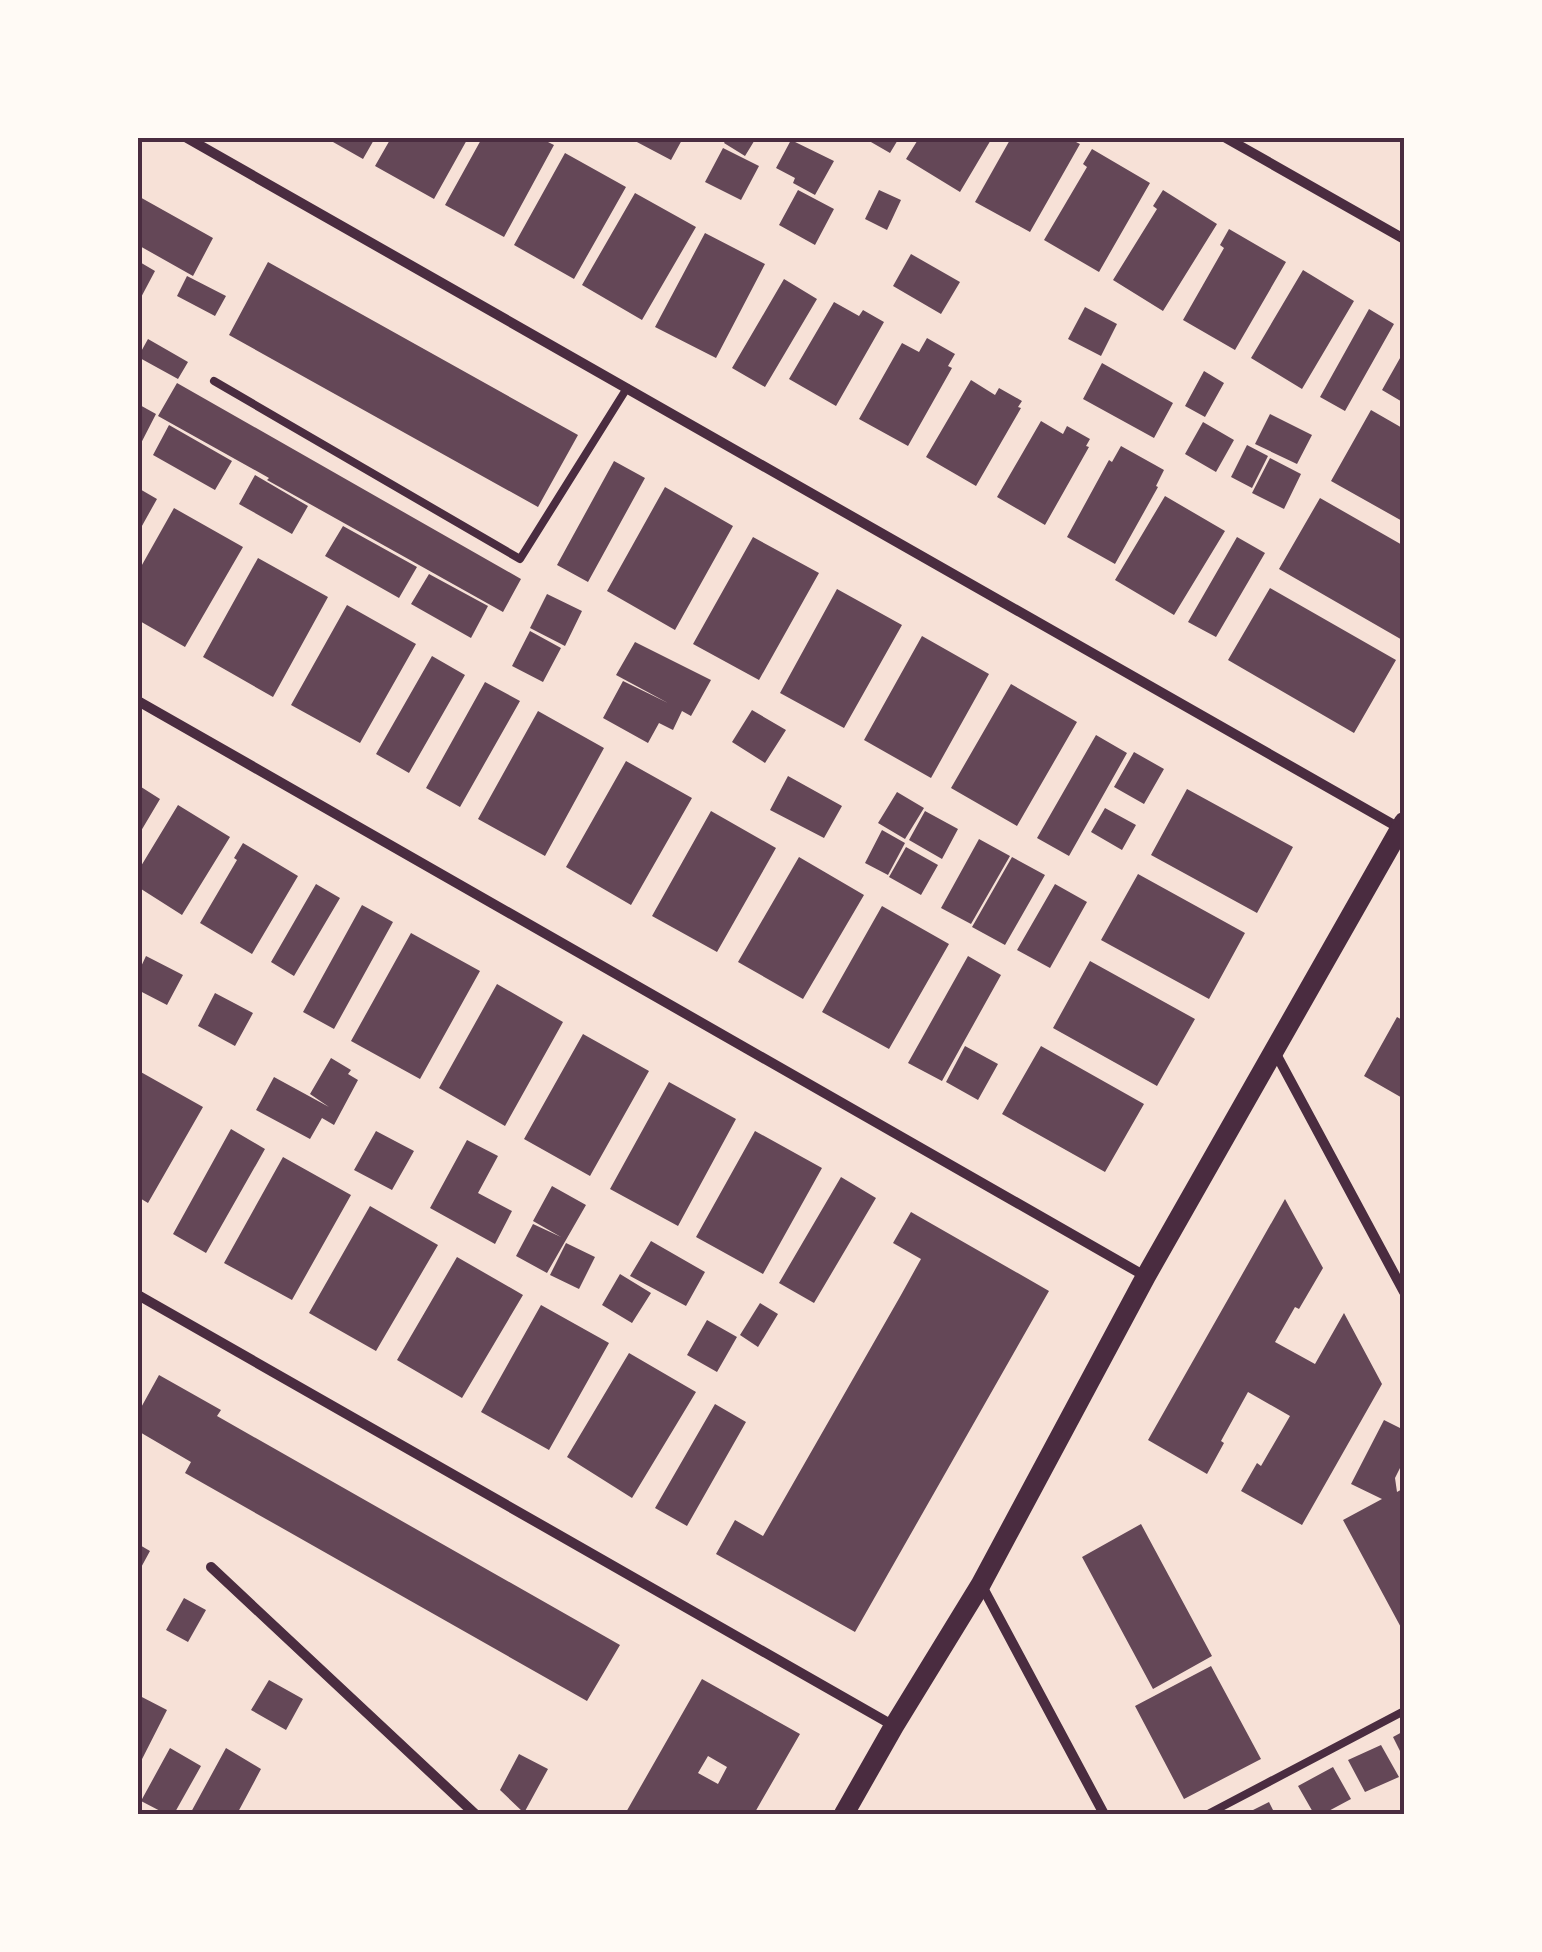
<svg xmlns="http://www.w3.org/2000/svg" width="1542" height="1952" font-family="Montserrat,sans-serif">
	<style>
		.building { fill: #644757; fill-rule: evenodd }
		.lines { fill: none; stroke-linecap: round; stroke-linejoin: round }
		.service { stroke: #4a2c40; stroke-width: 8 }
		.minor { stroke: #4a2c40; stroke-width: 10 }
		.secondary { stroke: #4a2c40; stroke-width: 20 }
		.neatline { fill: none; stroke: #4a2c40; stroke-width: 4 }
	</style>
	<rect width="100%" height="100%" fill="#f7e1d7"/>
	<path class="building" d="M335,138H375L363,159L333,142Z
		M391,138H468L434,199L375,166Z
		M482,138H540L554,145L504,237L445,205Z
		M637,138H683L671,160L635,141Z
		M727,138H756L745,156L724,143Z
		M864,138H899L890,153Z
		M919,138H992L960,192L906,159Z
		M1011,138H1068L1080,144L1030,232L975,202Z
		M791,140L834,161L815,195L793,183L795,178L776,168Z
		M723,148L759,166L741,200L705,182Z
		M1092,149L1150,183L1099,272L1044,240L1087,167L1083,164Z
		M565,153L626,187L574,279L514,245Z
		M798,190L834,209L815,245L779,225Z
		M879,190L901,200L887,230L865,219Z
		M1163,190L1217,224L1163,311L1113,280L1157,209L1153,206Z
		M635,193L696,227L642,320L582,285Z
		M138,196L213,238L193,276L138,245Z
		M1229,229L1286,262L1235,350L1183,320L1224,248L1220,245Z
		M705,233L765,264L716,358L655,327Z
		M911,254L960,282L941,314L893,286Z
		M138,261L155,271L138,303Z
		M268,262L578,435L538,507L229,335Z
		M1303,270L1354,301L1302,389L1251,358Z
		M187,276L226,296L215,316L177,296Z
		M784,279L817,299L765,387L732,368Z
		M834,302L859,316L863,310L884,322L836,406L789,379Z
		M1085,307L1117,324L1101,356L1068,339Z
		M1369,309L1394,324L1345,411L1320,397Z
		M927,338L955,354L948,366L952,368L908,446L859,419L902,343L919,352Z
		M148,339L188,362L178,379L138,357Z
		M1404,351V403L1382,390Z
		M1102,363L1173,403L1154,438L1083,399Z
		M1204,371L1224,383L1205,417L1185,406Z
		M971,380L995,395L999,388L1022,401L1018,407L1021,408L976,486L926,457Z
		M177,383L521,579L503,612L267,480L269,478L158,416Z
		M138,404L156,414L138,449Z
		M1371,410L1404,429V522L1331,481Z
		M1270,414L1312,435L1297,464L1255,444Z
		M1041,421L1063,434L1067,426L1090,439L1086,446L1089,447L1045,525L997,497Z
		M1203,422L1234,440L1216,472L1185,454Z
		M169,425L232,461L215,490L153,455Z
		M1247,445L1268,456L1252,488L1231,477Z
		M1121,446L1164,470L1156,486L1158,487L1115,564L1067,537L1109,460L1112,462Z
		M1270,458L1301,474L1284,509L1252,493Z
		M614,461L645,478L588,582L557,565Z
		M255,475L308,506L292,534L239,504Z
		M665,487L733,526L675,630L607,591Z
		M138,488L157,499L138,533Z
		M1165,496L1225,531L1174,615L1115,580Z
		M1320,498L1404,546V641L1279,569Z
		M174,508L243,547L185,647L138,620V572Z
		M343,526L417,567L399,598L325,556Z
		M753,537L819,573L759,680L693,644Z
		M1237,537L1265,553L1216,637L1188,622Z
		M258,558L328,597L273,697L203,657Z
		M429,574L488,606L471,638L411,604Z
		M1270,588L1396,660L1354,733L1228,660Z
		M837,589L902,625L844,728L780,693Z
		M547,594L582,611L565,646L530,628Z
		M347,605L416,644L360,743L291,705Z
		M530,631L561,648L543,682L512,666Z
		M922,636L989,674L931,778L864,740Z
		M635,642L711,680L691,716L682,711L673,730L659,723L648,743L603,718L623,681L668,703L616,675Z
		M432,656L465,675L409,773L376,754Z
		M485,682L520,701L460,807L426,788Z
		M1011,684L1077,722L1017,826L951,788Z
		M752,710L786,730L765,763L732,742Z
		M538,711L604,748L545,856L478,819Z
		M1096,735L1127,753L1069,856L1037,838Z
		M1134,752L1164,769L1144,804L1114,787Z
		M626,761L692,798L631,905L566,867Z
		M788,776L842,806L824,838L770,810Z
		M138,785L160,799L138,836Z
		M1187,789L1293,847L1257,913L1151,855Z
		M897,792L924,808L905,839L878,823Z
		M178,805L230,837L182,915L138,887V871Z
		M1105,808L1136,825L1122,850L1091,832Z
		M711,811L776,848L717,952L652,916Z
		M925,811L958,829L942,859L909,840Z
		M882,830L905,843L888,875L865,863Z
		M979,839L1010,856L971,924L941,908Z
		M243,843L298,876L252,954L200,923L237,860L234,858Z
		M906,847L938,865L921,895L889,877Z
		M799,857L864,895L803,999L738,962Z
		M1012,857L1045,875L1005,945L972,927Z
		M1138,874L1245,933L1209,999L1101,940Z
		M316,884L340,898L294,976L271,962Z
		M1055,884L1087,902L1050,968L1017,950Z
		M362,905L393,922L334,1029L303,1012Z
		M882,906L949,944L889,1049L822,1012Z
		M411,933L480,971L420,1079L351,1041Z
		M146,956L183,975L167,1005L138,990V973Z
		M968,956L1001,975L942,1081L908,1063Z
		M1090,961L1195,1019L1157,1086L1053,1028Z
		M497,984L563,1022L505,1126L439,1088Z
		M215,993L253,1013L235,1046L198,1026Z
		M1397,1017L1404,1021V1099L1364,1076Z
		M583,1034L649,1071L590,1176L524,1139Z
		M965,1046L998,1064L978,1100L946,1082Z
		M1041,1046L1144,1104L1105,1172L1002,1114Z
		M331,1058L351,1070L348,1074L358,1080L334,1125L322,1118L310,1139L256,1110L274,1077L329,1107L310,1094Z
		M139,1071L203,1107L148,1203L138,1197Z
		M669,1082L736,1119L678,1226L610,1189Z
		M231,1129L265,1149L206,1253L173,1234Z
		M376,1131L414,1151L392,1190L354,1170Z
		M755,1131L822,1168L763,1274L696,1237Z
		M467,1140L498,1156L478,1193L512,1211L495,1244L430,1208Z
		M283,1157L351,1195L292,1300L224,1263Z
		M841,1177L876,1198L814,1303L779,1283Z
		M552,1186L586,1205L547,1273L516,1256L533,1224L561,1237L533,1221Z
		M1285,1199L1323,1268L1299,1309L1295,1307L1275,1342L1315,1364L1344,1313L1382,1384L1302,1525L1241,1491L1257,1463L1261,1466L1290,1416L1248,1392L1221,1441L1224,1443L1207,1474L1148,1440Z
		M370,1206L438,1245L376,1351L309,1313Z
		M911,1212L1049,1291L855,1632L716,1554L735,1520L763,1536L901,1295L921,1259L893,1243Z
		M651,1241L705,1272L686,1306L630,1276Z
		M566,1243L595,1257L579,1289L550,1275Z
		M457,1257L523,1295L462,1398L397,1360Z
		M620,1274L651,1293L632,1323L602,1305Z
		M760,1303L778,1314L758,1347L740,1335Z
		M541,1305L609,1343L549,1450L481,1412Z
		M707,1320L737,1337L717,1372L687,1355Z
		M629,1353L696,1392L632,1498L567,1457Z
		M159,1375L221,1410L217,1416L620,1645L587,1701L185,1473L191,1462L138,1431V1413Z
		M715,1404L746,1422L687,1526L655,1508Z
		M1384,1420L1404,1430V1460L1395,1478L1397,1492L1404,1488V1633L1343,1520L1382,1499L1351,1484Z
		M1141,1524L1212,1656L1153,1689L1082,1557Z
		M138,1544L150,1551L138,1573Z
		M184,1598L206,1610L188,1642L166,1630Z
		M1211,1666L1261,1759L1184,1799L1135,1706Z
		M702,1679L800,1734L754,1814H625ZM708,1756L727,1767L718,1784L698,1773Z
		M269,1680L303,1699L286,1730L251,1710Z
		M138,1695L167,1710L138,1767Z
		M1404,1731V1759L1393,1737Z
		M1381,1745L1399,1777L1365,1792L1348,1760Z
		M170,1748L201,1766L174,1814H166L141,1801Z
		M226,1748L261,1769L237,1814H190Z
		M519,1754L548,1769L524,1813L500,1790Z
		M1333,1767L1351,1799L1323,1814H1314L1298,1786Z
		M1269,1802L1275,1814H1245Z"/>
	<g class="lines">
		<path class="service" d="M214,381L520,559L627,388
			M1208,1814L1404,1711"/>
		<path class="minor" d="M187,138L1401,829
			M1226,138L1404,239
			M138,701L1145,1276
			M1275,1052L1404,1292
			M138,1295L894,1726
			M211,1567L475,1814
			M982,1586L1104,1814"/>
		<path class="secondary" d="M844,1814L894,1726L981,1584L1146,1276L1404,822"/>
	</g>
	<rect width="1542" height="1952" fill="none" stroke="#fffaf5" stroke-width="280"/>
	<rect x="140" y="140" width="1262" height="1672" class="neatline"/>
</svg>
